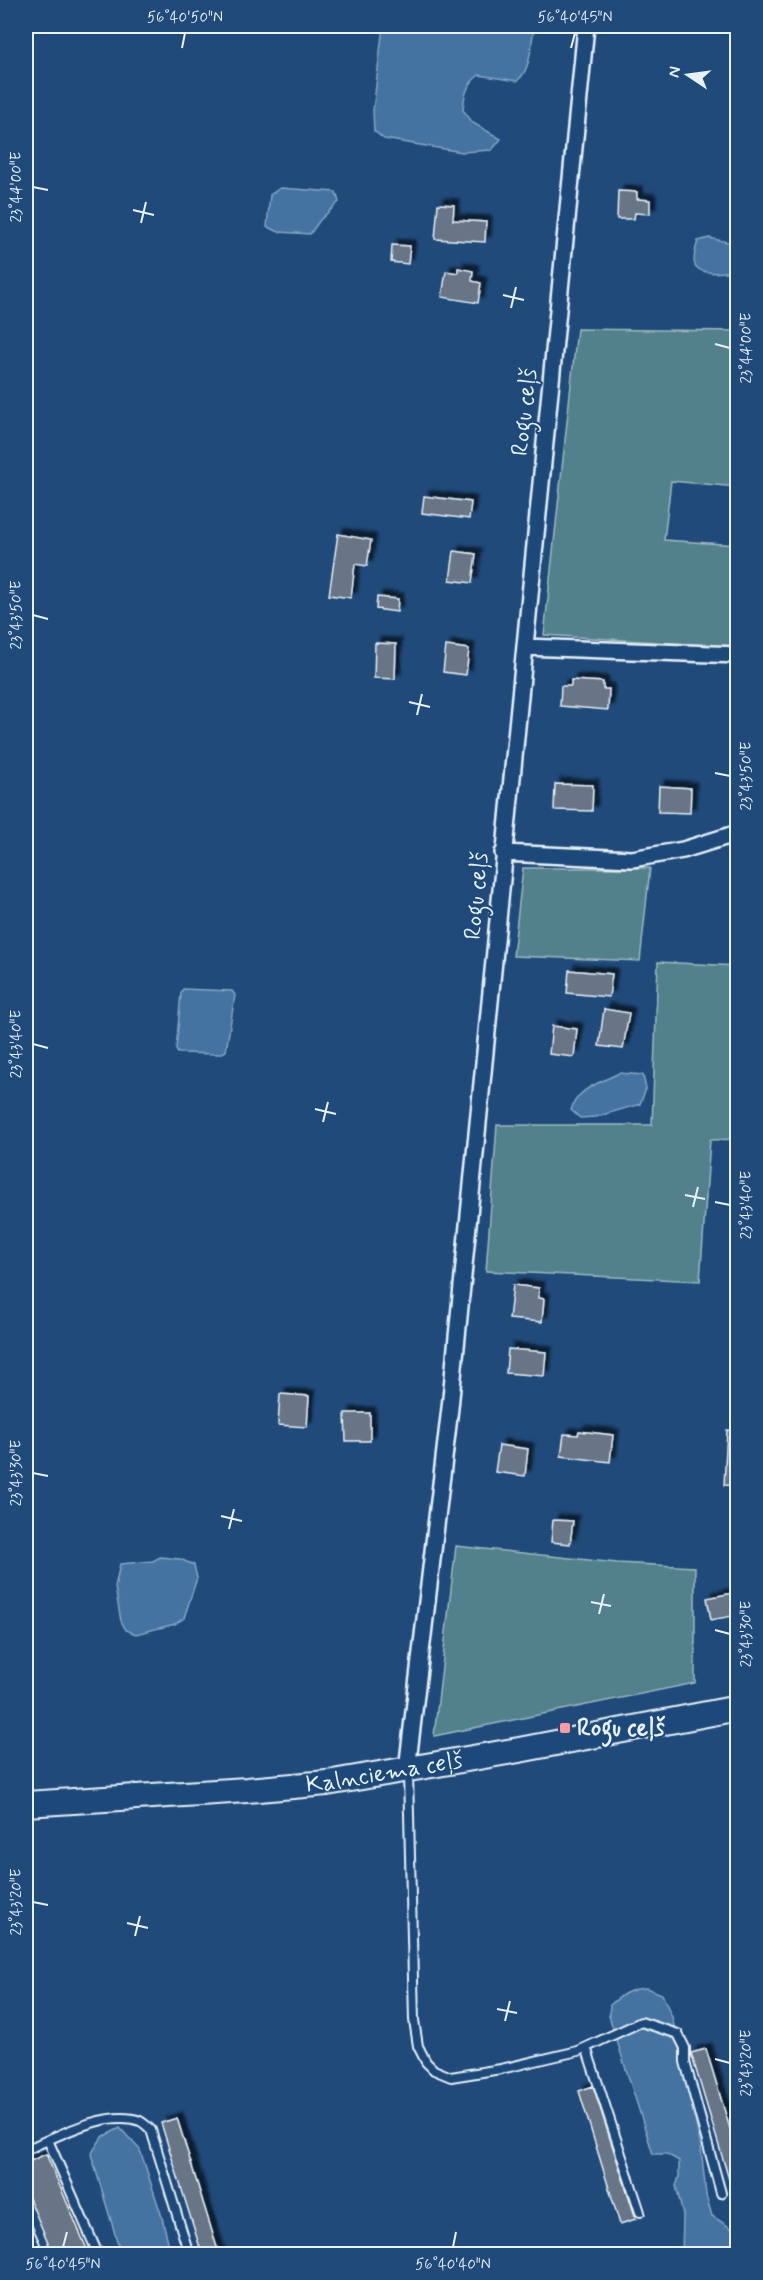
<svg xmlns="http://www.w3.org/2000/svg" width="763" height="2280" font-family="Mynerve,sans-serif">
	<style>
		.green { fill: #53818b; stroke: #9eb9c2; stroke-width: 1.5 }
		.water { fill: #4573a1; stroke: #86a5c4; stroke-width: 1.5 }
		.building { fill: #687487; stroke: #e8f1f8; stroke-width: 1.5; filter: url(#shadow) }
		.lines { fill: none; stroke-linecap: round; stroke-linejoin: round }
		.service-casing { stroke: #e8f1f8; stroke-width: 12 }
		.minor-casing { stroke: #e8f1f8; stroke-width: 20 }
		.primary-casing { stroke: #e8f1f8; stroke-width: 28 }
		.service { stroke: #1f4a7a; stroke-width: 8 }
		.minor { stroke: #1f4a7a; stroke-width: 15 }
		.primary { stroke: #1f4a7a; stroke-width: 24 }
		.ticks { fill: none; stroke: #e8f1f8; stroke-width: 2 }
		.poi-dot { fill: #ff9aa2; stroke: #1f4a7a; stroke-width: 2 }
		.labels { text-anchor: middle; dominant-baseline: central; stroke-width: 4.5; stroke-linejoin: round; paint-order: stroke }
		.street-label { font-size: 24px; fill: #e8f1f8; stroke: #1f4a7a }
		.poi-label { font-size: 24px; font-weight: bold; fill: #e8f1f8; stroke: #1f4a7a; text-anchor: start }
		.neatline { fill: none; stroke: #e8f1f8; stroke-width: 2 }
		.ticks-label { font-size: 15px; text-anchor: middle; fill: #e8f1f8 }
	</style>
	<defs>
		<filter id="shadow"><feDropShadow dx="5.5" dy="-5.5" stdDeviation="1.5" flood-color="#0009"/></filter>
	</defs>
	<rect width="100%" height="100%" fill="#1f4a7a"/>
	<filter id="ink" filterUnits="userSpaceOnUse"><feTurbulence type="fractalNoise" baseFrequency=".0167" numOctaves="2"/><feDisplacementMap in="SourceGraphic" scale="12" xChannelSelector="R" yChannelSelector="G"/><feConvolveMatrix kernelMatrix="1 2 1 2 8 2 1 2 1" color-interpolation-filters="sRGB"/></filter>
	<g filter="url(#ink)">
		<path class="green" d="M577,329L737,331V487L671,481L664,540L737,545V647L544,635Z
			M523,868H650L640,961L513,956Z
			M658,962L737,966V1139L710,1140L700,1281L486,1271L497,1125H652Z
			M456,1546L617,1563L695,1567V1683L434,1736Z"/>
		<path class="water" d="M383,26H528L534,28C531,44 531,71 517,81L479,75C467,84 464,95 463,110L473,123L501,139L492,150L462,152L384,139L374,131L373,111Z
			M280,188L336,192L339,202L320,220L310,234L279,232L267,227L270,195Z
			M709,238L737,244V270C727,272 701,277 695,265C692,259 696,248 698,241Z
			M183,989L232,991L235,995L226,1051L220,1054L178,1053L176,1050L181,993Z
			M619,1073L643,1075L646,1089L640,1104L596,1117L580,1118L571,1110C577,1088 600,1083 619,1073Z
			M160,1557L180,1559L194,1565L197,1578L184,1618L175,1624L136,1634L126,1630L121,1621L115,1587L120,1564L153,1561Z
			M646,1988L662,1994L672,2017L701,2147L706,2195L712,2216L731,2228L737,2226V2254H682L683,2215L676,2186L679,2177V2161L667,2154H653L609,2016L610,2005C623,1994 629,1989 646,1988Z
			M120,2128L140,2150L162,2217L171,2254H121L91,2154L102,2137Z"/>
		<path class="building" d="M618,191L637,192V199L650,200V214L635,213L634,219H617Z
			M438,204L454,205L453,220L486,222L485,242L435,239Z
			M392,245L410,246L408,264L391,262Z
			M458,268L473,271L472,281L481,283L478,303L442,297L446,271L458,273Z
			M424,496L471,502L469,519L422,513Z
			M338,534L371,540L367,566L355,564L351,598L329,595Z
			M454,551L476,554L472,583L450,580Z
			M377,597L398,599L397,612L376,609Z
			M375,643L396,644L395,679L374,678Z
			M446,646L469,649L466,675L443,672Z
			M571,680L603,682V689H609L608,710L560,706L561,686H571Z
			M555,784L593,785L592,811L554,810Z
			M659,786L691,788L690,813L658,812Z
			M569,970L612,974L609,997L567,993Z
			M604,1009L629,1013L623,1049L599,1046Z
			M552,1026L577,1029L574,1057L549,1054Z
			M513,1285L539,1288L538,1298L544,1299L542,1322L509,1319Z
			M508,1349L546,1352L544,1376L506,1373Z
			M280,1394L309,1396L307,1427L278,1425Z
			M345,1413H370V1441H346Z
			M727,1430L738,1431V1486L724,1485Z
			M579,1431L613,1435L610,1462L561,1456L564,1434L578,1435Z
			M499,1445L528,1449L525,1476L495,1472Z
			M553,1520L573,1521L570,1544L551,1542Z
			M738,1592V1615L711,1620L707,1598Z
			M706,2049L738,2155V2196H734L691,2053Z
			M593,2086L636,2219L620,2224L579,2091Z
			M177,2118L219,2254H202L161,2123Z
			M46,2154L89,2254H53L26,2191V2163Z"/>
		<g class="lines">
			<g class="service-casing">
				<path id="service" d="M408,1774L414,2020L418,2046L426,2062L434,2070L451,2077L501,2069L578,2051L641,2022L678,2034L685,2048V2062L721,2193
					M586,2047L640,2212
					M48,2140L98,2254
					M26,2150C55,2137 107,2109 140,2121C144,2123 148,2127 151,2130L189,2254
					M26,2225L39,2254"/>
			</g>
			<g class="minor-casing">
				<path id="minor" d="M525,647L738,655
					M503,853L632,859L683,850L738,833
					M407,1770L450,1408L586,26"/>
			</g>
			<g class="primary-casing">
				<g id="primary">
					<path id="s1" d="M26,1804L247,1790L327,1783L519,1750L738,1708"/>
				</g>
			</g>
			<use href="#service" class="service"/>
			<use href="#minor" class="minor"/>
			<use href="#primary" class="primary"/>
		</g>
	</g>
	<path class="ticks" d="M182,48L185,33M571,48L575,33M33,187L48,190M133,210L154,215M141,223L146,202M503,295L524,300M511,308L516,287M715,344L730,348M33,615L48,619M409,702L430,707M417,715L422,694M715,773L730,776M33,1044L48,1048M315,1109L336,1114M323,1122L328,1102M685,1195L705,1199M715,1202L730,1205M693,1207L698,1187M33,1473L48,1476M221,1516L242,1521M229,1529L234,1509M591,1602L611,1606M599,1614L604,1594M715,1630L730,1634M33,1902L48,1905M127,1923L148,1928M135,1936L140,1916M497,2009L517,2013M505,2021L510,2001M715,2059L730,2063M63,2247L67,2232M453,2247L456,2232"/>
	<rect class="poi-dot" x="559" y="1722" width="12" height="12" rx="3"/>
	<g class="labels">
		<g class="street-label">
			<text transform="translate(525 412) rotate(-84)">Rogu ceļš</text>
			<text transform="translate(477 896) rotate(-85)">Rogu ceļš</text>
			<text stroke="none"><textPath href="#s1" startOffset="360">Kalnciema ceļš</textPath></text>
		</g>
		<g class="poi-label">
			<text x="577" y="1728">Rogu ceļš</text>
		</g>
	</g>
	<rect width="763" height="2280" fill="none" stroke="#1f4a7a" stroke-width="66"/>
	<g transform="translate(688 75) rotate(283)" stroke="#1f4a7a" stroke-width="4.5" paint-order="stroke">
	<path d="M0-4.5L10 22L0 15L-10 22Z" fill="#e8f1f8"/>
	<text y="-9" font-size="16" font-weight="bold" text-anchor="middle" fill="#e8f1f8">N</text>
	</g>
	<rect x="33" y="33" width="697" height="2214" class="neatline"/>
	<g class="ticks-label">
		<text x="185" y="22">56°40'50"N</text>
		<text x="575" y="22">56°40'45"N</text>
		<text transform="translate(16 187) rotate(-90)" y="5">23°44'00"E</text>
		<text transform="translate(746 348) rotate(-90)" y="5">23°44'00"E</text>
		<text transform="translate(16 615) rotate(-90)" y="5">23°43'50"E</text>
		<text transform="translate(746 776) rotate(-90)" y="5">23°43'50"E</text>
		<text transform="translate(16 1044) rotate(-90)" y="5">23°43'40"E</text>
		<text transform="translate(746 1205) rotate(-90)" y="5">23°43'40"E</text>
		<text transform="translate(16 1473) rotate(-90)" y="5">23°43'30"E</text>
		<text transform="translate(746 1634) rotate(-90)" y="5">23°43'30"E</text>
		<text transform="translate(16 1902) rotate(-90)" y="5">23°43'20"E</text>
		<text transform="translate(746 2063) rotate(-90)" y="5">23°43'20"E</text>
		<text x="63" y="2269">56°40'45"N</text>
		<text x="453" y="2269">56°40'40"N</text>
	</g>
</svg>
